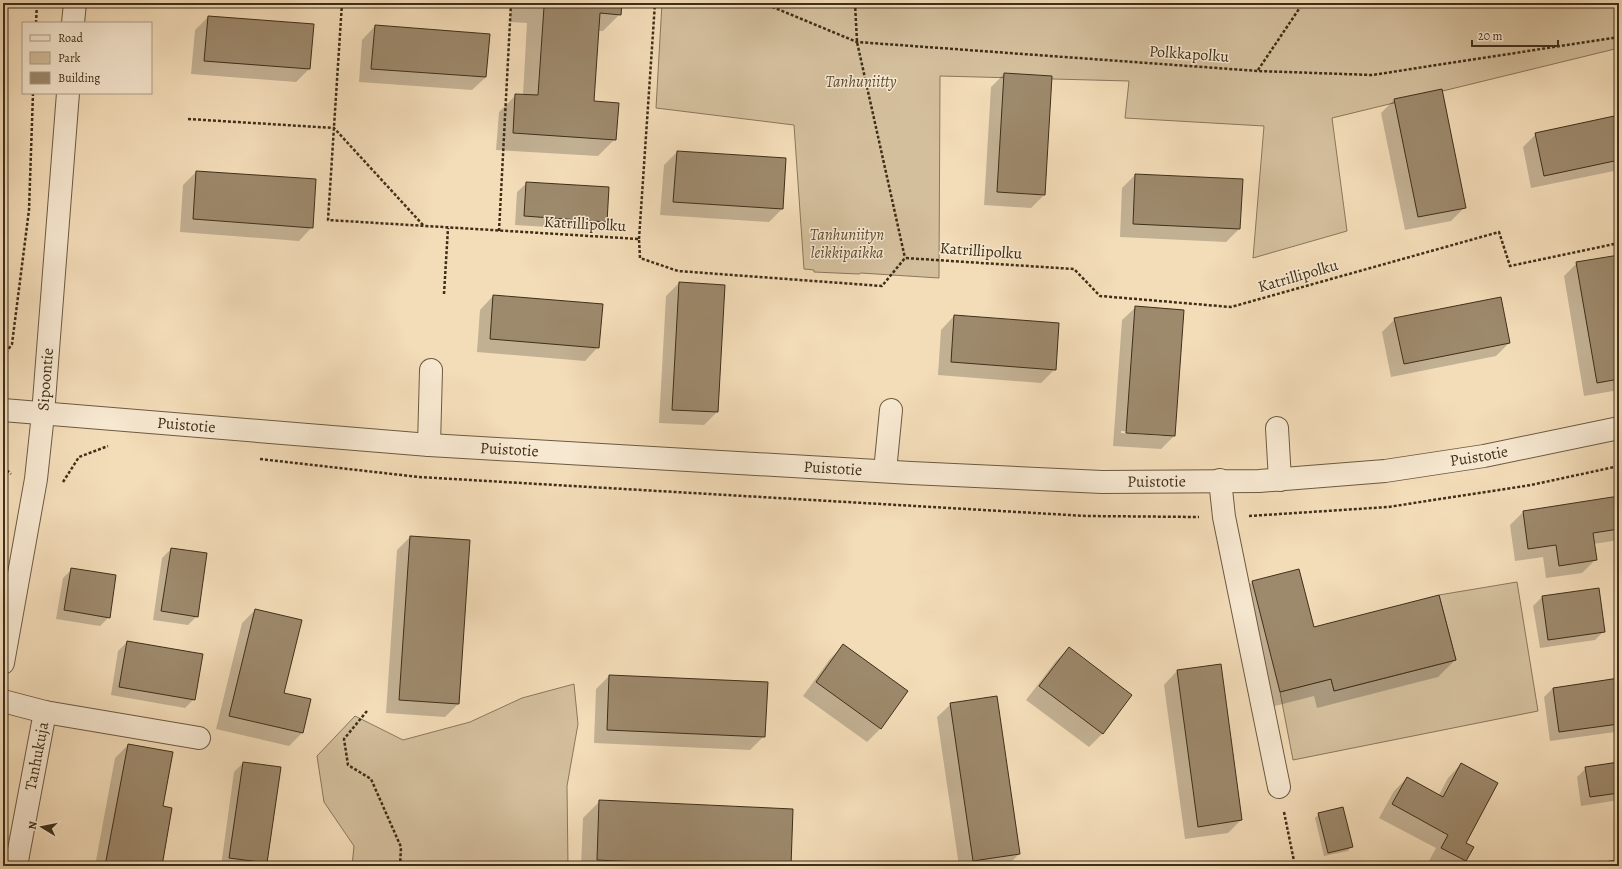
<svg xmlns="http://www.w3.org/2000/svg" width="1622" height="869" font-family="Alegreya,serif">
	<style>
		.green { fill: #d4bf9d; stroke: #8a775b }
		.shadow { fill: #0003; fill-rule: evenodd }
		.building { fill: #9d896c; stroke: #3f2f19 }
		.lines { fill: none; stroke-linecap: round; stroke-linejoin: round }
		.minor-casing { stroke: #6c5a41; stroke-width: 24 }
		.path { stroke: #3f2f19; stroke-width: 2.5; stroke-dasharray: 3 2; stroke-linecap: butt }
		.minor { stroke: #f7e8d1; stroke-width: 22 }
		.labels { text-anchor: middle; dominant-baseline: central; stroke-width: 3; stroke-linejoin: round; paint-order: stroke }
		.street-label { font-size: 16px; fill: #3f2f19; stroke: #f7e8d1 }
		.park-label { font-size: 16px; font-style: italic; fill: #5d4c33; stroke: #f7e8d1 }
	</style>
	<rect width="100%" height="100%" fill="#f3dcb8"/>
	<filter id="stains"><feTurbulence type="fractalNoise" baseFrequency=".005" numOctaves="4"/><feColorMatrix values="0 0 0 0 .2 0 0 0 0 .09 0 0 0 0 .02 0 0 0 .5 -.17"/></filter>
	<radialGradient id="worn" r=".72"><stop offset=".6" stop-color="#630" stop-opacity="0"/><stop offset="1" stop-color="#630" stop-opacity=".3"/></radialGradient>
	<path class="green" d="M662,3H1619V48L1332,118L1347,231L1253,258L1264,126L1125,118L1129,81L940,76L939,278L861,273L859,274L814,272V270L804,269L794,125L656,108Z
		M1517,582L1538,711L1293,760L1280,692L1331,679L1334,691L1456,660L1439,595Z
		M574,684L578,724L567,786L568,866H352L354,846L324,802L317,756L355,716L403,740L470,722L522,698Z"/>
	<path class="shadow" d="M512,3H621L620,14L603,31H598L593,102L615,139L598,156L496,150L499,112L516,95H523L527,23L510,22Z
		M208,17L313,25L309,69L296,82L191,74L195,30Z
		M375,26L489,35L486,77L472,90L359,82L362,40Z
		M1004,74L1044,195L1031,208L984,205L991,87Z
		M1395,99L1464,208L1451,221L1405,230L1381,113Z
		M1619,116V170L1531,188L1523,147L1536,134Z
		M677,152L782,209L769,222L660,215L664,165Z
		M196,172L312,227L299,241L180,232L183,185Z
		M1135,175L1239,229L1226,242L1120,237L1122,188Z
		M527,183L606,221L597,230L515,225L517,192Z
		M1619,256V390L1584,396L1564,276L1577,263Z
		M679,283L724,286L717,412L704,425L659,423L666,296Z
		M493,296L598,347L585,361L477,352L480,310Z
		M1136,307L1174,436L1161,449L1113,446L1122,320ZM1121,431L1163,434V436L1121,433Z
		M954,316L1055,369L1041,383L938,375L941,330Z
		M1395,319L1509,343L1496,356L1391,377L1382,332Z
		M1619,497V540L1593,544L1595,560L1582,573L1546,578L1543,557L1515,561L1510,525L1523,512Z
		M410,537L458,704L445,717L386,713L397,550Z
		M171,549L197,616L188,625L153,620L162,558Z
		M72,569L109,617L100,626L56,619L63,578Z
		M1299,570L1313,628L1455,660L1438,677L1317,708L1314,696L1263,709L1235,599L1252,582Z
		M1542,597L1604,631L1595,640L1540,648L1533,606Z
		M255,610L283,693L310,700L302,733L289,746L216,729L242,623Z
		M127,642L194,699L185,708L111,695L118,651Z
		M844,645L907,692L880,729L867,742L803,696L830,659Z
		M1069,648L1131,695L1102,734L1089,747L1026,700L1056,661Z
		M1177,671L1241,820L1228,833L1185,839L1164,685Z
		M609,676L764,736L750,750L594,743L596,689Z
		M1618,680L1619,728L1615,732L1550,741L1544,697L1553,688Z
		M951,704L1019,854L1007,866H959L937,717Z
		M128,745L162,807L161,866H95L115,758Z
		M243,763L266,862L263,866H221L234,772Z
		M1619,763V800L1581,806L1577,777L1586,768Z
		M1461,764L1466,861L1460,866H1438L1429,861L1436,848L1379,818L1394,791L1407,778L1439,795L1448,778Z
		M600,801L790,866H581L583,818Z
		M1319,814L1352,846L1348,851L1324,856L1315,818Z"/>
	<path class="building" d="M527,3H622L621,15L600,13L594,101L619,103L616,140L513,133L515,94L538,95L544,7L527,6Z
		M208,16L314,24L310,69L204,61Z
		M375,25L490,34L486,77L371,69Z
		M1004,73L1052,76L1045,195L997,192Z
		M1442,89L1466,208L1418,217L1394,99Z
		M1619,115V160L1544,176L1535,133Z
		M677,151L786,158L783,209L673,202Z
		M196,171L316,179L313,228L193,219Z
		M1135,174L1243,179L1240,229L1133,224Z
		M526,182L609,187L607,222L524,216Z
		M1619,255V379L1597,383L1576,262Z
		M679,282L725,285L718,412L672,410Z
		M493,295L603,304L599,348L490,339Z
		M1501,297L1510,343L1404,364L1394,318Z
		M1135,306L1184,310L1175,436L1126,433Z
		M954,315L1059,323L1056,370L951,362Z
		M1619,496V529L1593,533L1597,560L1559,566L1556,545L1528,549L1523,511Z
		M410,536L470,540L459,704L399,700Z
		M171,548L207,553L198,617L161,611Z
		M71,568L116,575L110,618L64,610Z
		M1299,569L1314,627L1439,595L1456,660L1334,691L1331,679L1280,692L1252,581Z
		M1599,588L1605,632L1548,640L1542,596Z
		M255,609L302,620L284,693L311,699L303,733L229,716Z
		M127,641L203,654L195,700L119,687Z
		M843,644L908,691L881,729L816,682Z
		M1069,647L1132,695L1103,734L1039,686Z
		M1221,664L1242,820L1198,827L1177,670Z
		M609,675L768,682L765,737L607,730Z
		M1619,678V724L1559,732L1553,688Z
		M997,696L1020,854L973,861L950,703Z
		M128,744L173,752L163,806L172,808L162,866H105Z
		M243,762L281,767L267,863L229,858Z
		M1619,762V793L1590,797L1585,767Z
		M1461,763L1498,783L1466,843L1474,847L1466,861L1441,848L1448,835L1392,804L1407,777L1443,797Z
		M599,800L793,809L791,866H719L597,860Z
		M1343,807L1353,847L1328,853L1318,813Z
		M1619,860V866H1597L1596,863Z"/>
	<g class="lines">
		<g class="minor-casing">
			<g id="minor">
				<path d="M73,23L75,3"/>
				<path id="s1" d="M3,410L429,445L911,473L1102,482L1259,481L1385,471L1484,456L1619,428"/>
				<path d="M1277,428L1280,480"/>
				<path d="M429,445L431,370"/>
				<path d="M885,471L891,410"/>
				<path d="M1220,480L1224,517L1279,787"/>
				<path id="s2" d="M3,663L36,479L43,414L68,93"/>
				<path d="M3,701L45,712L16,866"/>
				<path d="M45,712L199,738"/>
			</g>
		</g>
		<path class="path" d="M342,3L328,220L639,239L640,258L678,271L882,286L905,258L1074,269L1100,296L1231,307L1499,232L1510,266L1619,243
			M763,3L857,42L1258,71L1372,75L1619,37
			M855,3L857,42L905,258
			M36,23L37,3
			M1258,70L1303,3
			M188,119L334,128L423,225
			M499,231L511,3
			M639,239L655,3
			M444,294L448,228
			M3,357L12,344L29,210L33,93
			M260,459L419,477L1086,516L1199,517
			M3,467L11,474
			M3,471L7,484
			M63,482L79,457L108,446
			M1249,516L1388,507L1531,485L1619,466
			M367,711L344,739L348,765L371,779L401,847L400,866
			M1284,812L1295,866"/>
		<use href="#minor" class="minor"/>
	</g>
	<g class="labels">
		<g class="street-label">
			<text transform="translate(1189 54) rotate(4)">Polkkapolku</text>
			<text transform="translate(585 224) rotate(3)">Katrillipolku</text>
			<text transform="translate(981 251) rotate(4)">Katrillipolku</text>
			<text transform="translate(1298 276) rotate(-16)">Katrillipolku</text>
			<text stroke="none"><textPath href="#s2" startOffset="287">Sipoontie</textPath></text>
			<text stroke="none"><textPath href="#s1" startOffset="184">Puistotie</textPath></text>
			<text stroke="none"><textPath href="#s1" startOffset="508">Puistotie</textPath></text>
			<text stroke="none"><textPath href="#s1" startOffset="1480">Puistotie</textPath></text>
			<text stroke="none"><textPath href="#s1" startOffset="832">Puistotie</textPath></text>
			<text stroke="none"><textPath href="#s1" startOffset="1156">Puistotie</textPath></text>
			<text transform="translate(37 756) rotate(-79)">Tanhukuja</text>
		</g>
		<g class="park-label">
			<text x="861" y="82">Tanhuniitty</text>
			<text x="847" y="235">Tanhuniityn<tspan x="847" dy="18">leikkipaikka</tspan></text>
		</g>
	</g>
	<rect width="1622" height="869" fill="none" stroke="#f3dcb8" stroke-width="16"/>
	<rect x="4" y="4" width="1614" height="861" fill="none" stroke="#3f2f19" stroke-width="2"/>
	<rect x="8" y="8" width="1606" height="853" fill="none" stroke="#3f2f19"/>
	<rect x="22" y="22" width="130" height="72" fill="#f7e8d1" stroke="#ad9e87"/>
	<rect x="30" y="35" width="20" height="6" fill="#f7e8d1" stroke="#ad9e87"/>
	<text x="58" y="42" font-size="12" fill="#3f2f19">Road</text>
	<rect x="30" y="52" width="20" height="12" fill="#d4bf9d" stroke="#ad9e87"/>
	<text x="58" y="62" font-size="12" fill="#3f2f19">Park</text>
	<rect x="30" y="72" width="20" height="12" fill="#9d896c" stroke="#ad9e87"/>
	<text x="58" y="82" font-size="12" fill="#3f2f19">Building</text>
	<g transform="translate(42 827) rotate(280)" stroke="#f7e8d1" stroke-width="3" paint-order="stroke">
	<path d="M0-3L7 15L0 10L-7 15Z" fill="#3f2f19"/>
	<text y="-6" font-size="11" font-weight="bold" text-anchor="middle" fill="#3f2f19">N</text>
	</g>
	<path d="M1472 40v6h86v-6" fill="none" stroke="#3f2f19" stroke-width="2"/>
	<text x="1478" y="40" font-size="12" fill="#3f2f19" stroke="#f7e8d1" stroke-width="3" paint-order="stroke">20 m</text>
	<rect width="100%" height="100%" filter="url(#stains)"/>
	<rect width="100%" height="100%" fill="url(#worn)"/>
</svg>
